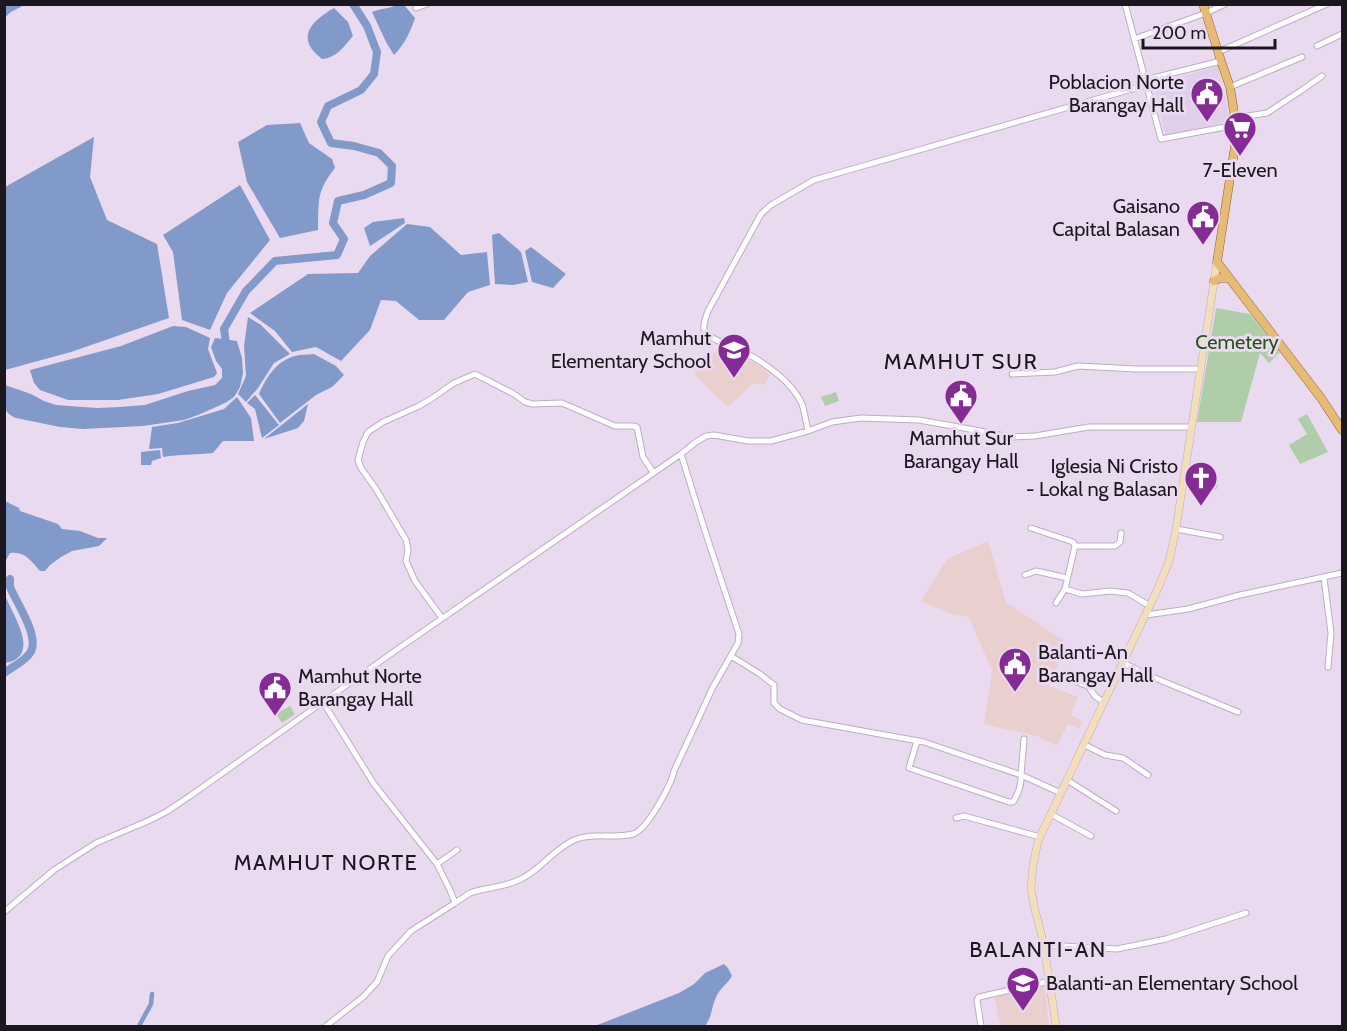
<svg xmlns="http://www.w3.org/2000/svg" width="1347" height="1031" font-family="Cabin,sans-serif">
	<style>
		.built { fill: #e1ceea }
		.education { fill: #eacfcf }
		.green { fill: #b0cda9 }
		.water { fill: #819aca }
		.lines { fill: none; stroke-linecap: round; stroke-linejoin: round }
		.canal { stroke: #819aca; stroke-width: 4.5 }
		.river { stroke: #819aca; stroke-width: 8 }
		.street-casing { stroke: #bbaec3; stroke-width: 7 }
		.secondary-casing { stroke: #bbaec3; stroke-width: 8 }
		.primary-casing { stroke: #95641d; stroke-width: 9 }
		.street { stroke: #fff; stroke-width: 5 }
		.secondary { stroke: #f3ddbb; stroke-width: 7 }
		.primary { stroke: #e6bb77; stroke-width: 8 }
		.labels { text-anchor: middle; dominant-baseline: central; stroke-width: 6; stroke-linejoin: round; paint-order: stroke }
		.poi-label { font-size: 20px; fill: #1c171e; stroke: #e9daf0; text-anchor: end }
		.park-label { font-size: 20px; fill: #245415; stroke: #e9daf0 }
		.quarter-label { font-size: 22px; letter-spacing: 1.5px; fill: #1c171e; stroke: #e9daf0 }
	</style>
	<rect width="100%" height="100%" fill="#e9daf0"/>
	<path class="built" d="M1218,66L1230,121L1166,136L1153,85Z"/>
	<path class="education" d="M722,345L757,364L770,375L764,385L754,383L728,407L694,374Z
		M988,541L1006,602L1067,643L1049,686L1078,697L1071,715L1083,721L1079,729L1068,724L1057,746L1037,736L984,724L992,671L969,617L953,615L921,601L947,559Z
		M1045,986L1049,1026H1001L994,997Z"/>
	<path class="green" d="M1216,308L1250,314L1280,352L1269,363L1260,353L1241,422H1197Z
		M836,392L839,401L825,406L821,397Z
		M1307,414L1328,452L1300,464L1289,445L1307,434L1298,419Z
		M290,706L295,714L282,723L276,714Z"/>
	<path class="water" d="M399,4L404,5L415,18C410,32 405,44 394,55L386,42L372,12C381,8 390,9 399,4Z
		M334,8L348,22L353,36C344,47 336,58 322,59C295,38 310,22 334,8Z
		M300,123L309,143L332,159L335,168C316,192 319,200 318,230L280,238L247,182L238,142L267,125Z
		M94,137L90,177L107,220L157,244L169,318L71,352L5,370V187Z
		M240,185L270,240L227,293L210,330L182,320L173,252L163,235Z
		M404,218L405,223L370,246L364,228L373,222Z
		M407,224L430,227L461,255L487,252L490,285L468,292L444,320H419L396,301L381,300L370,330L341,361L316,347L292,352L275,331L250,313L308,274L358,273L370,256Z
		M499,233L521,252L528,282L513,285L495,284L492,235Z
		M531,247L566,274L553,288L532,282L525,251Z
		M248,317L261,325L290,354L274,363L258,388L246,402L238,394L246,376L244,346Z
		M173,326L186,327L210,338L208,349L217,373L214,377L158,394L118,400H68L40,390L34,383L30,370L121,346Z
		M215,338L237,341L242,358L243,373L240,387L234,397L225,403L198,415L184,420L143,426L83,429L60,427L16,418C1,413 4,400 5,385L31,394L44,401L56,405L97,408L119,407L145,405L188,391L215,385L222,378V369L216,361L211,347Z
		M314,354L336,366L344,375L332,387L316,395L280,423L259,394C266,378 276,361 295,356C301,354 308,355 314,354Z
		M255,395L279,425L262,438L255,409L247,403Z
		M237,397L251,418L254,441H223L213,453C196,455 180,454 163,457L162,448L149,449L152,427L178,423L224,409Z
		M308,404L304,421L298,428L264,439Z
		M160,450L161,458L152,461L151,465H141V452Z
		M5,501L19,508L20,511L58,524L62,529L80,531L98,538H107L99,546L72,551L61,557L50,565L45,571H40C31,561 25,551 10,553L6,560L5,570Z
		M4,592C10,612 44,656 5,663Z
		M724,964L728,968L732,976C728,983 721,988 717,995C711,1007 713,1015 705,1026H595L679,993L694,984L705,973Z"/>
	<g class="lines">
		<path class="canal" d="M139,1026L151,1004L152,994"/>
		<path class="river" d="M4,13L8,9L18,4
			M227,350L224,329L246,291L275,261L337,255L344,239L333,223L338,201L364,195L391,183L392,166L379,153L354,146L331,143L321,122L328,106L361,90L374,74L377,52L367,26L353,4
			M4,673C13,666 24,662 30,653C41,638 16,602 10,587V579"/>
		<g class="street-casing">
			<path id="street" d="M1125,4L1161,139L1236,125
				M416,8L427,4
				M1134,39L1206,13L1225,4
				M1317,46L1342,34
				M1218,52L1327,4
				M1145,80L1221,61
				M1230,87L1302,57
				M1235,118L1267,113L1302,90L1322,76
				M1012,374L1055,372L1078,366L1136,369H1200
				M808,431C806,423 805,413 802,404C793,383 767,365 748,354C738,349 708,340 704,329C703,324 706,317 708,311L761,214L771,205L814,180L1146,85
				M1184,475L1199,484L1214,486
				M1031,528L1073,542L1075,546L1065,589
				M1176,529L1220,537
				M1075,546H1115L1120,542L1121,533
				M1025,575L1036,571L1067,578
				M1324,578L1331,633L1328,667
				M1056,603L1065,589L1082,594L1110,591L1128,593L1150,606
				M1146,615L1188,609L1240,595L1342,573
				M442,618L415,581L406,561L408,550L406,540L376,489L361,468L358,460L363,442L368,432L383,422L419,406L431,399L454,383L475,374L514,394L525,402L533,404L562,403L615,426H633L637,427L643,457L653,472
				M731,656L760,674L774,685V703L780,709L802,720L924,742L1021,775C1022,783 1018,795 1013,802H1009L909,768L917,741
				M1122,662L1145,674L1238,712
				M1067,679L1088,686L1095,696L1103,702
				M323,702L374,784L437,864L450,890L455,903L411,931L388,956L377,982L363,997L326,1026
				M1024,739L1021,775L1061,793
				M1083,744L1105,755L1123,758L1148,775
				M1067,780L1116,811
				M1051,814L1091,836
				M956,818L964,816L1040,837
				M437,864L457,850
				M455,903C460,900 465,896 470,893C487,887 505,888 523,878C541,869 554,849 574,840C592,832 614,839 633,834C647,830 671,785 674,771L713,687L738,643L739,634L705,531L681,454
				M4,912L54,870L96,843L148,821L166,812L190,796L402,646L681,454L696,442L706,436L714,435L748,441H771L808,431L832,422L861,418L919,420L975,430L1009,437L1035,436L1089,427H1191
				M1044,945L1117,949L1166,939L1246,913
				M981,1026L977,1000L979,997L1050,981"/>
		</g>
		<g class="secondary-casing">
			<path id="secondary" d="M1056,1026L1044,945L1034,906L1031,889L1033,865L1038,841L1160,584L1169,561L1176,529L1217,262"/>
		</g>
		<g class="primary-casing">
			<path id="primary" d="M1203,4L1221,61L1230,87L1236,125L1235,146L1217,262L1321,398L1342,430
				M1214,281L1220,278H1229"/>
		</g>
		<use href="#street" class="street"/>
		<use href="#secondary" class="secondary"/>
		<use href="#primary" class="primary"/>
	</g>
	<defs>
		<g id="civic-pin" transform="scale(1.725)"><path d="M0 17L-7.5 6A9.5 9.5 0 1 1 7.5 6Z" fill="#862b96" stroke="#e9daf0"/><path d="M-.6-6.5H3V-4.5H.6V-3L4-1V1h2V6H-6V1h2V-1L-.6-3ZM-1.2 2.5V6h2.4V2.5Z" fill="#fff"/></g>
		<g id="supermarket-pin" transform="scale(1.725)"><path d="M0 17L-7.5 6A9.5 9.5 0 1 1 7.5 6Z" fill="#862b96" stroke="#e9daf0"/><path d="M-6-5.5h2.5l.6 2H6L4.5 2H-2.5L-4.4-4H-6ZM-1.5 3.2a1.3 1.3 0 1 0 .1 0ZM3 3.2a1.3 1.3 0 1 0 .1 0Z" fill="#fff"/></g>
		<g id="school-pin" transform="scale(1.725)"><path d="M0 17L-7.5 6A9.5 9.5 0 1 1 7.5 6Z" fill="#862b96" stroke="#e9daf0"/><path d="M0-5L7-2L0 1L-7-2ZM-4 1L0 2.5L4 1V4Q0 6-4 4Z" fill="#fff"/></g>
		<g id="church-pin" transform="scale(1.725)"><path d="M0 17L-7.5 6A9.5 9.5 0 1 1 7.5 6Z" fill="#862b96" stroke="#e9daf0"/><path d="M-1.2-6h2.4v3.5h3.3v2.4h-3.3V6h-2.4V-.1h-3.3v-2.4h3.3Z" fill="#fff"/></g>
	</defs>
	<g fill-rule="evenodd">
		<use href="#civic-pin" x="1207" y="94"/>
		<use href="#supermarket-pin" x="1240" y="128"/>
		<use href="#civic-pin" x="1203" y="217"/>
		<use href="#school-pin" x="734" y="350"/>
		<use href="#civic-pin" x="961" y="396"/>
		<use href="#church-pin" x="1201" y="478"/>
		<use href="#civic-pin" x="1015" y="664"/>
		<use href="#civic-pin" x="275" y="688"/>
		<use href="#school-pin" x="1023" y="983"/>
	</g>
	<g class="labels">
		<g class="poi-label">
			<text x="1184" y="82">Poblacion Norte<tspan x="1184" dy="23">Barangay Hall</tspan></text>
			<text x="1240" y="170" text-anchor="middle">7-Eleven</text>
			<text x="1180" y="206">Gaisano<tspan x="1180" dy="23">Capital Balasan</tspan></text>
			<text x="711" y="338">Mamhut<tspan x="711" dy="23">Elementary School</tspan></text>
			<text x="961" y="438" text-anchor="middle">Mamhut Sur<tspan x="961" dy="23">Barangay Hall</tspan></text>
			<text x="1178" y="466">Iglesia Ni Cristo<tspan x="1178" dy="23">- Lokal ng Balasan</tspan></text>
			<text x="1038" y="652" text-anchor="start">Balanti-An<tspan x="1038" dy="23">Barangay Hall</tspan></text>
			<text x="298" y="676" text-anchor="start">Mamhut Norte<tspan x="298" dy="23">Barangay Hall</tspan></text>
			<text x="1046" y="983" text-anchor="start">Balanti-an Elementary School</text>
		</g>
		<g class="park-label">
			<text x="1237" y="342">Cemetery</text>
		</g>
		<g class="quarter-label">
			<text x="961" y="361">MAMHUT SUR</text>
			<text x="326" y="862">MAMHUT NORTE</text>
			<text x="1038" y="949">BALANTI-AN</text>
		</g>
	</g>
	<rect width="1347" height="1031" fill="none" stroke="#1c171e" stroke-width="12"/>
	<path d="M1143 39v9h132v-9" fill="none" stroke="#1c171e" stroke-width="3"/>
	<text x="1152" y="39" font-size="18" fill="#1c171e" stroke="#e9daf0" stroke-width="4.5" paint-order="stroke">200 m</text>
</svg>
